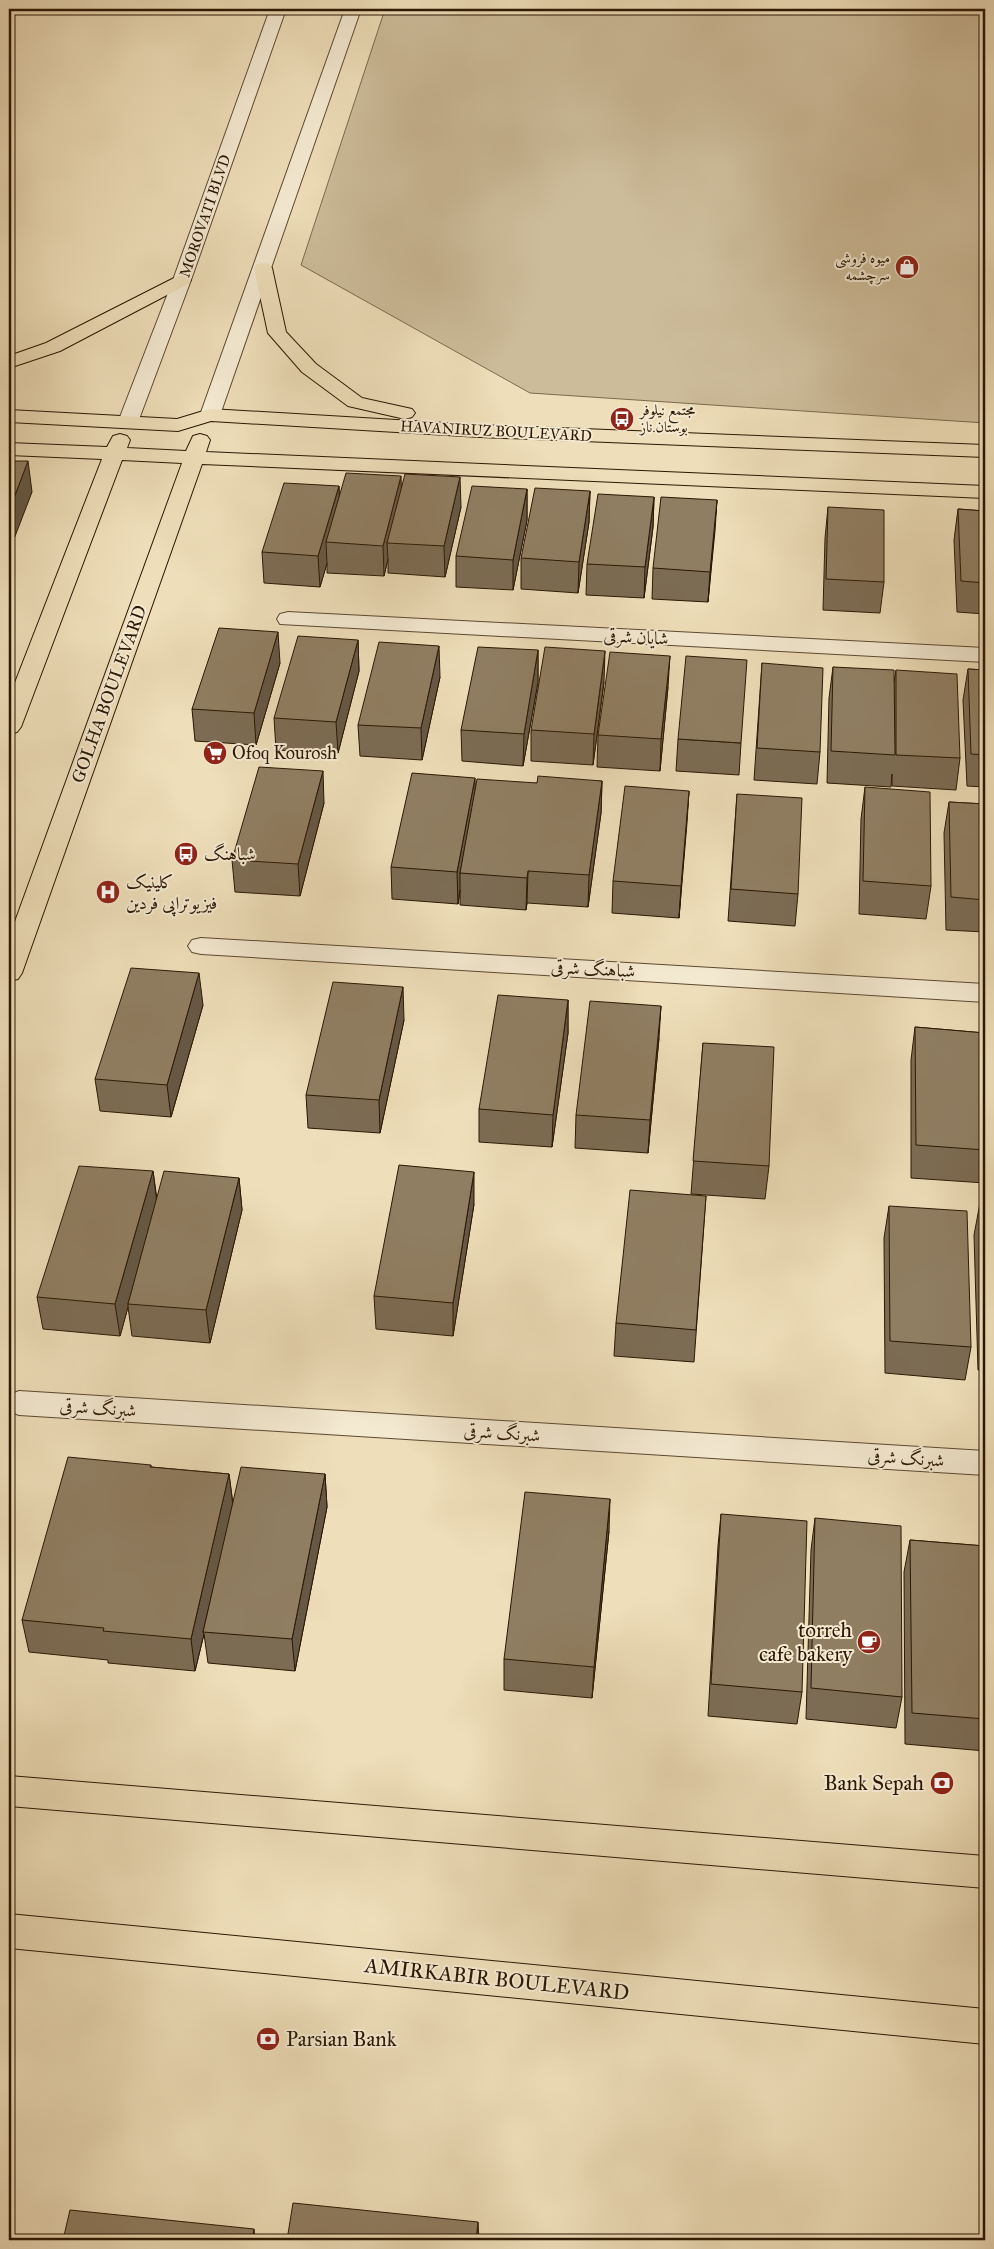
<svg xmlns="http://www.w3.org/2000/svg" width="994" height="2249" font-family="'IM FELL Great Primer',Amiri,serif">
	<style>
		.green { fill: #cdbc9a; stroke: #7c6a4e }
		.lines { fill: none; stroke-linecap: round; stroke-linejoin: round }
		.minor-casing { stroke: #5c4930; stroke-width: 2 }
		.major-casing { stroke: #2b1703; stroke-width: 2 }
		.minor { fill: #f4ead2; fill-rule: evenodd }
		.major { fill: #eedeb9; fill-rule: evenodd }
		.wall { fill: #7c6c54; stroke: #2b1703 }
		.shaded-wall { fill: #655845; stroke: #2b1703 }
		.building { fill: #907e62; stroke: #2b1703 }
		.labels { text-anchor: middle; dominant-baseline: central; stroke-width: 4; stroke-linejoin: round; paint-order: stroke }
		.far-street-label { font-size: 15px; fill: #2b1703; stroke: #f4ead2 }
		.far-poi-label { font-size: 15px; fill: #2b1703; stroke: #f4ead2; text-anchor: end }
		.street-label { font-size: 18px; fill: #2b1703; stroke: #f4ead2 }
		.poi-label { font-size: 18px; fill: #2b1703; stroke: #f4ead2; text-anchor: start }
		.near-poi-label { font-size: 21px; fill: #2b1703; stroke: #f4ead2; text-anchor: end }
		.near-street-label { font-size: 21px; fill: #2b1703; stroke: #f4ead2 }
	</style>
	<rect width="100%" height="100%" fill="#eedeb9"/>
	<filter id="stains"><feTurbulence type="fractalNoise" baseFrequency=".004" numOctaves="4"/><feColorMatrix values="0 0 0 0 .2 0 0 0 0 .09 0 0 0 0 .02 0 0 0 .5 -.17"/></filter>
	<radialGradient id="worn" r=".72"><stop offset=".6" stop-color="#630" stop-opacity="0"/><stop offset="1" stop-color="#630" stop-opacity=".3"/></radialGradient>
	<path class="green" d="M385,9H985V423L530,393L301,265Z"/>
	<g class="lines">
		<g class="minor-casing">
			<path id="minor" d="M270,9H286L191,280L138,422L135,426H121L118,422L173,280Z
				M345,9H361L220,415L217,419H203L200,415Z
				M288,612L985,648V662L280,624L277,619L280,614Z
				M201,938L985,984V1002L201,954L192,952L188,946L192,940Z
				M19,1391L985,1451V1475L19,1415L9,1411V1395Z"/>
		</g>
		<g class="major-casing">
			<path id="major" d="M263,263L269,264L272,268L286,332L316,364L362,398L412,409L415,413L412,417L405,419L348,406L302,372L268,333L254,268L257,264Z
				M182,274L188,276L191,280L188,284L60,351L9,368V356L46,343Z
				M210,409L480,425L985,445V457L480,437L211,421L178,431L9,422V410L177,419Z
				M120,434L127,436L130,440L127,448L186,451L193,436L200,434L207,436L210,440L206,452L985,486V498L202,464L22,973L18,979L9,981V938L182,463L122,460L21,727L17,732L9,734V698L102,459L9,455V443L107,447L113,436Z
				M9,1776L985,1856V1888L9,1806Z
				M9,1914L985,2009V2044L9,1948Z"/>
		</g>
		<use href="#minor" class="minor"/>
		<use href="#major" class="major"/>
	</g>
	<path class="wall" d="M339,486V495L401,490L461,507L445,577L388,573V559L384,576L327,573V563L320,587L264,583L262,552Z
		M527,489V520L513,590L456,587V556Z
		M590,491L589,522L578,593L521,589V558Z
		M654,497L653,527L644,598L586,595L587,564Z
		M717,500L708,602L652,599L653,568Z
		M828,507L884,582L880,613L823,610L825,538Z
		M958,509L985,511V614L957,612L954,540Z
		M358,640L359,671L338,753L276,750L274,718Z
		M538,650V682L523,766L462,761L461,730Z
		M280,663L256,745L195,741L192,709Z
		M762,663L820,752L817,784L754,780Z
		M833,667L894,682L896,670L960,758L956,790L892,786V774L891,787L827,783L829,698Z
		M968,669L985,670V787L967,786L963,700Z
		M440,677L422,760L360,756L358,725Z
		M604,682L593,765L531,761V730Z
		M668,687L660,771L597,767L598,735Z
		M678,739L741,743L739,775L676,771Z
		M602,781L601,813L588,907L527,903L526,910L460,905V890L458,904L392,899L391,867L475,789L537,783Z
		M865,787L931,886L926,919L859,914L861,819Z
		M689,791L679,918L612,913L613,881Z
		M737,794L798,894L795,926L728,921Z
		M949,802L985,804V932L946,930L944,833Z
		M324,803L300,896L235,892L232,860Z
		M568,1000V1033L552,1147L479,1142V1109Z
		M203,1005L171,1117L100,1111L95,1079Z
		M404,1020L380,1133L308,1128L306,1095Z
		M915,1027L985,1033V1183L911,1178V1060Z
		M659,1038L648,1153L575,1148L576,1115Z
		M703,1043L769,1166L765,1199L691,1194Z
		M153,1171L157,1199L239,1178L242,1210L210,1343L132,1336L128,1307L120,1336L43,1329L37,1297Z
		M706,1196L694,1362L614,1356L616,1323Z
		M980,1203H985V1370H978L974,1235Z
		M474,1204L453,1336L376,1329L374,1296Z
		M889,1206L971,1347L965,1380L885,1373L884,1238Z
		M151,1465V1467L229,1474L233,1504L325,1474L327,1507L295,1671L208,1663L204,1634L195,1671L108,1663V1660L29,1652L22,1620Z
		M721,1514L802,1692L797,1724L708,1716L718,1546Z
		M815,1518L902,1697L896,1728L806,1719L811,1550Z
		M609,1531L592,1698L504,1690V1659Z
		M910,1540L985,1546V1751L905,1744L904,1572Z"/>
	<path class="shaded-wall" d="M28,461L32,492L9,552V511Z
		M401,476L402,506L387,543L388,559L384,576L383,546Z
		M460,477L461,507L445,577L444,546Z
		M339,486L340,516L326,542L327,563L320,587L318,556Z
		M527,489V520L513,590V560Z
		M590,491L589,522L578,593L579,562Z
		M654,497L653,527L644,598L645,567Z
		M717,500L715,531L708,602L710,572Z
		M278,632L280,663L256,745L254,713Z
		M358,640L359,671L338,753L336,722Z
		M439,646L440,677L422,760L421,728Z
		M538,650V682L523,766L524,734Z
		M605,651L604,682L593,765L594,734Z
		M670,656L668,687L660,771L661,739Z
		M323,771L324,803L300,896L298,864Z
		M475,778L476,810L460,873V890L458,904L457,872Z
		M602,781L601,813L588,907L589,875Z
		M689,791L687,823L679,918L681,886Z
		M528,871L527,903L526,910L527,878Z
		M199,973L203,1005L171,1117L167,1085Z
		M403,987L404,1020L380,1133L379,1100Z
		M568,1000V1033L552,1147L553,1115Z
		M661,1006L659,1038L648,1153L650,1120Z
		M153,1171L157,1204L128,1304V1307L120,1336L115,1304Z
		M474,1172V1204L453,1336V1303Z
		M239,1178L242,1210L210,1343L206,1310Z
		M229,1474L233,1506L203,1632L204,1634L195,1671L191,1639Z
		M325,1474L327,1507L295,1671L292,1639Z
		M610,1499L609,1531L592,1698L594,1667Z
		M478,2222L479,2240H476Z
		M254,2229L255,2240H252Z"/>
	<path class="building" d="M9,461H28L9,511Z
		M346,473L401,476L383,546L326,542Z
		M405,474L460,477L444,546L387,543Z
		M284,483L339,486L318,556L262,552Z
		M472,486L527,489L513,560L456,556Z
		M535,488L590,491L579,562L521,558Z
		M598,494L654,497L645,567L587,564Z
		M661,497L717,500L710,572L653,568Z
		M828,507L884,510V582L826,579Z
		M958,509L985,511V583L961,581Z
		M219,628L278,632L254,713L192,709Z
		M298,636L358,640L336,722L274,718Z
		M379,642L439,646L421,728L358,725Z
		M478,647L538,650L524,734L461,730Z
		M545,647L605,651L594,734L531,730Z
		M610,652L670,656L661,739L598,735Z
		M686,656L747,660L741,743L678,739Z
		M762,663L823,668L820,752L757,748Z
		M833,667L894,670L895,755L831,751Z
		M968,669L985,670V755L971,754Z
		M896,670L957,674L960,758L896,755Z
		M259,767L323,771L298,864L232,860Z
		M412,773L475,778L457,872L391,867Z
		M538,776L602,781L589,875L528,871L527,878L460,873L477,779L537,783Z
		M625,786L689,791L681,886L613,881Z
		M865,787L930,792L931,886L863,881Z
		M737,794L802,798L798,894L731,889Z
		M949,802L985,804V900L951,897Z
		M131,968L199,973L167,1085L95,1079Z
		M333,982L403,987L379,1100L306,1095Z
		M498,995L568,1000L553,1115L479,1109Z
		M590,1001L661,1006L650,1120L576,1115Z
		M915,1027L985,1033V1150L916,1145Z
		M703,1043L774,1047L769,1166L693,1161Z
		M399,1165L474,1172L453,1303L374,1296Z
		M79,1166L153,1171L115,1304L37,1297Z
		M164,1171L239,1178L206,1310L128,1304Z
		M630,1190L706,1196L696,1330L616,1323Z
		M980,1203H985V1337H984Z
		M889,1206L967,1211L971,1347L890,1341Z
		M68,1457L151,1465L150,1467L229,1474L191,1639L103,1631L104,1628L22,1620Z
		M241,1467L325,1474L292,1639L203,1632Z
		M525,1492L610,1499L594,1667L504,1659Z
		M721,1514L807,1521L802,1692L711,1684Z
		M815,1518L901,1526L902,1697L811,1688Z
		M910,1540L985,1546V1719L912,1713Z
		M293,2203L478,2222L476,2240H287Z
		M70,2210L254,2229L252,2240H63Z
		M631,2236L668,2240H631Z"/>
	<defs>
		<g id="shop-disc" transform="scale(1.25)"><circle r="9.5" fill="#8f2418" stroke="#f4ead2"/><path d="M-5-2.5h2.3a2.7 3.5 0 0 1 5.4 0H5L5.5 6h-11ZM-1.5-2.5h3a1.5 2.3 0 0 0-3 0Z" fill="#fff"/></g>
		<g id="bus-disc" transform="scale(1.25)"><circle r="9.5" fill="#8f2418" stroke="#f4ead2"/><path d="M-5-6H5V4H4V6H2V4H-2V6H-4V4H-5ZM-3.5-4V0h7V-4ZM-3.5 1.2v1.5H-2V1.2ZM2 1.2v1.5H3.5V1.2Z" fill="#fff"/></g>
		<g id="supermarket-disc" transform="scale(1.25)"><circle r="9.5" fill="#8f2418" stroke="#f4ead2"/><path d="M-6-5.5h2.5l.6 2H6L4.5 2H-2.5L-4.4-4H-6ZM-1.5 3.2a1.3 1.3 0 1 0 .1 0ZM3 3.2a1.3 1.3 0 1 0 .1 0Z" fill="#fff"/></g>
		<g id="hospital-disc" transform="scale(1.25)"><circle r="9.5" fill="#8f2418" stroke="#f4ead2"/><path d="M-5-5h3v3.5h4V-5h3V5h-3V1.5h-4V5h-3Z" fill="#fff"/></g>
		<g id="cafe-disc" transform="scale(1.25)"><circle r="9.5" fill="#8f2418" stroke="#f4ead2"/><path d="M-5.5-4.5H6V0H3Q3 3.5 0 3.5H-2.5Q-5.5 3.5-5.5 0ZM3-3.2v2h1.7v-2ZM-6 4.5H4V6H-6Z" fill="#fff"/></g>
		<g id="bank-disc" transform="scale(1.25)"><circle r="9.5" fill="#8f2418" stroke="#f4ead2"/><path d="M-6-4H6V4H-6ZM0-2.3a2.3 2.3 0 1 0 0 4.6a2.3 2.3 0 1 0 0-4.6Z" fill="#fff"/></g>
	</defs>
	<g fill-rule="evenodd">
		<use href="#shop-disc" x="907" y="267"/>
		<use href="#bus-disc" x="622" y="419"/>
		<use href="#supermarket-disc" x="215" y="753"/>
		<use href="#bus-disc" x="186" y="854"/>
		<use href="#hospital-disc" x="108" y="892"/>
		<use href="#cafe-disc" x="869" y="1642"/>
		<use href="#bank-disc" x="942" y="1783"/>
		<use href="#bank-disc" x="268" y="2039"/>
	</g>
	<g class="labels">
		<g class="far-street-label">
			<text transform="translate(205 216) rotate(-71)">MOROVATI BLVD</text>
			<text transform="translate(496 431) rotate(3)">HAVANIRUZ BOULEVARD</text>
		</g>
		<g class="far-poi-label">
			<text x="890" y="258">میوه فروشی<tspan x="890" dy="17">سرچشمه</tspan></text>
			<text x="640" y="410" text-anchor="start">مجتمع نیلوفر<tspan x="640" dy="17">بوستان ناز</tspan></text>
		</g>
		<g class="street-label">
			<text transform="translate(636 637) rotate(3)">شایان شرقی</text>
			<text transform="translate(109 694) rotate(-70)">GOLHA BOULEVARD</text>
			<text transform="translate(593 969) rotate(3)">شباهنگ شرقی</text>
			<text transform="translate(98 1408) rotate(4)">شبرنگ شرقی</text>
			<text transform="translate(502 1433) rotate(4)">شبرنگ شرقی</text>
			<text transform="translate(906 1458) rotate(4)">شبرنگ شرقی</text>
		</g>
		<g class="poi-label">
			<text x="232" y="753">Ofoq Kourosh</text>
			<text x="204" y="854">شباهنگ</text>
			<text x="126" y="882">کلینیک<tspan x="126" dy="21">فیزیوتراپی فردین</tspan></text>
		</g>
		<g class="near-poi-label">
			<text x="852" y="1630">torreh<tspan x="852" dy="24">cafe bakery</tspan></text>
			<text x="924" y="1783">Bank Sepah</text>
			<text x="286" y="2039" text-anchor="start">Parsian Bank</text>
		</g>
		<g class="near-street-label">
			<text transform="translate(497 1979) rotate(6)">AMIRKABIR BOULEVARD</text>
		</g>
	</g>
	<rect width="994" height="2249" fill="none" stroke="#eedeb9" stroke-width="30"/>
	<rect x="10" y="10" width="974" height="2229" fill="none" stroke="#2b1703" stroke-width="2.5"/>
	<rect x="15" y="15" width="964" height="2219" fill="none" stroke="#2b1703"/>
	<rect width="100%" height="100%" filter="url(#stains)"/>
	<rect width="100%" height="100%" fill="url(#worn)"/>
</svg>
